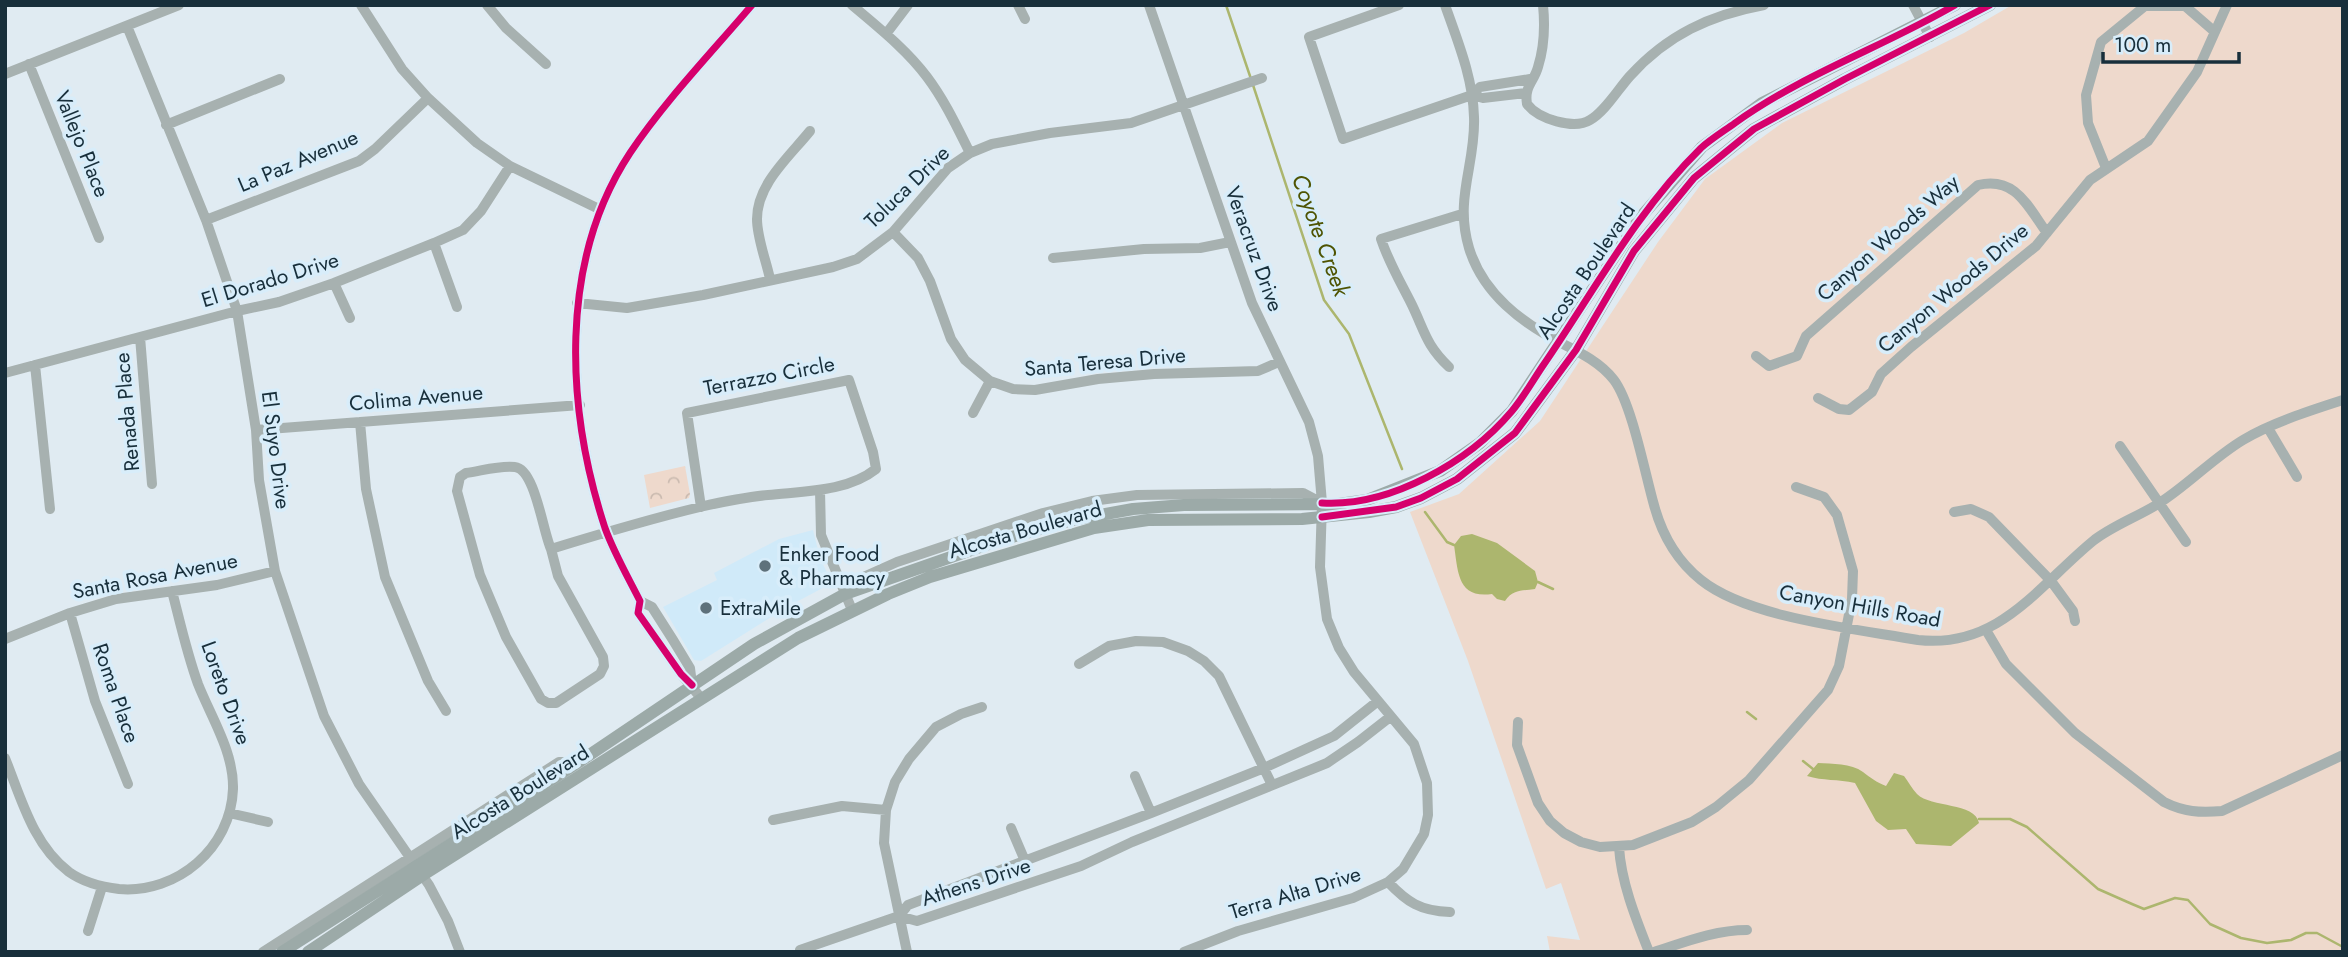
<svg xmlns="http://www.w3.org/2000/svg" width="2348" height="957" font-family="Jost,sans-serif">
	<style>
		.built { fill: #d0eaf9 }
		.grass { fill: #eed9cc }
		.park { fill: url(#park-crowns) }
		.water { fill: #acb66e }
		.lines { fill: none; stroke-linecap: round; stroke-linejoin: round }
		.stream { stroke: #acb66e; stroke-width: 2.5 }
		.minor { stroke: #a7b1b0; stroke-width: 10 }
		.major { stroke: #9caaa8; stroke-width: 12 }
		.cycleway-casing { stroke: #d8edfa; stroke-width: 11 }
		.cycleway { stroke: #d6006c; stroke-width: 7 }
		.poi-dot { fill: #5e717b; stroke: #d8edfa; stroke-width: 2.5 }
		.labels { text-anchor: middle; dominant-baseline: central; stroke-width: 7; stroke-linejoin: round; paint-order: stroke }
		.street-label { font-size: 21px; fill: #182f3b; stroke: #d8edfa }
		.poi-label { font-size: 21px; fill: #182f3b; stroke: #d8edfa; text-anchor: start }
		.water-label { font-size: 23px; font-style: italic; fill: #4e5403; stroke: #d8edfa }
	</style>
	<defs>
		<pattern id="park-crowns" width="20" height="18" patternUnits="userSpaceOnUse" patternTransform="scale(1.75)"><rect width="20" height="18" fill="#eed9cc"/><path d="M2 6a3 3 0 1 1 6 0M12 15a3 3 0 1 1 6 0" fill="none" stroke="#cbbbb0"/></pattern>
	</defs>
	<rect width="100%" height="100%" fill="#e0ebf2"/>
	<path class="built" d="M813,530L820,558L832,583L787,607L701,661L694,660L663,607L717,580L714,573L779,539Z"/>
	<path class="grass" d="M2012,5H2343V952H1550L1547,936L1580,940L1561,883L1546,889L1468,661L1410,512L1459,494L1540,421L1658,242L1705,179L1782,123L1964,33Z"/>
	<path class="park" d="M685,466L690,494L689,498L650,508L644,475Z"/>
	<path class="water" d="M1472,534L1497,543L1535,571L1538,582L1535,589C1523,591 1513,589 1505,601L1497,599L1492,594C1457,599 1458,571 1454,545L1461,536Z
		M1818,763C1832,764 1851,763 1863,772C1871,778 1876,782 1886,786L1894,773L1904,776C1908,781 1912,789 1917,794C1931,808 1975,802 1979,823L1951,846L1916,844L1906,829L1888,830L1876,821L1855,783C1838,779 1823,781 1807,776Z"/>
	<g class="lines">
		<path class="stream" d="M1226,5L1251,79
			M1253,85L1324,300L1349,334L1402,469
			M1425,512L1447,542L1454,545
			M1538,582L1553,589
			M1747,712L1756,719
			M1803,761L1813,769
			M1979,819H2010L2027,827L2098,889L2132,904L2144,909L2175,898L2188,900L2210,924L2241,938L2267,943L2291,940L2306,933H2317L2343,947"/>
		<path class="minor" d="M361,5L402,69L428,98L477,143L510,166L599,209
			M487,5L506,28L546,64
			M852,5C878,27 907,50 927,77C945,101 957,127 970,153
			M1018,5L1025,19
			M1149,5L1252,303L1309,422L1318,456L1322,503L1320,567L1327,619L1339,648L1354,672L1414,744L1427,783L1428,815L1424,834L1403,869L1388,882L1353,898L1238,931L1184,952
			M1399,5L1309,37L1343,139L1472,95L1480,87L1530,79
			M1445,5C1458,42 1473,78 1474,117C1476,164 1454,198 1469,248C1483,294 1522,323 1563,344C1581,353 1601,363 1614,380C1632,404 1645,474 1654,505C1662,535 1676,560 1701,580C1748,618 1857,629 1918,640C1999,649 2038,586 2093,541C2112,526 2137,517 2158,504C2188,485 2213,458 2243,440C2271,423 2312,410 2343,400
			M1543,5C1545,25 1544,48 1538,67C1534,82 1524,86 1527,104C1538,119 1574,130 1590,120C1604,113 1619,88 1630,76C1667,35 1710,15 1764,5
			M1913,5L1930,37
			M127,26L206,220L237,311L256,430L259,480L275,571L324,716L359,784L429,885L448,921L460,952
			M886,34L908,5
			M29,64L99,238
			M5,74L179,5
			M1472,95L1483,98L1526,93
			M166,125L280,79
			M2106,168L2088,123L2086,95L2101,42L2145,6H2185L2215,32
			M206,220L359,161L375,149L428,98
			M893,232L918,258L930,281L951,339L965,360L990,381L1013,389L1035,390L1098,379L1154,374L1258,371L1279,362
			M434,243L457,307
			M1053,258L1144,249L1200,248L1230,242
			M770,279C766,260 757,238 757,219C757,184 789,157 810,131
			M334,283L350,318
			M577,303L627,308L703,295L833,267L857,259L893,232L948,168L970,153L992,144L1050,133L1131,123L1262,78
			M140,337L152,484
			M1756,356L1769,366L1797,356L1806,336L1978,185C2016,176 2028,207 2047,233
			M35,365L50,509
			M1449,367C1426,345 1425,332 1412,305C1401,283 1389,263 1381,239L1462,214
			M5,373L237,311L279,302L334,283L434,243L463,230L481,211L510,166
			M1818,398L1839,409L1849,410L1872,392L1881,374L1911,347L2036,246L2090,180L2148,141L2197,72L2227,5
			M973,413L990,381
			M360,422L366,489L385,577L428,681L446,711
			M2268,428L2297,477
			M256,430L580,405
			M2120,446L2186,542
			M820,490L821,535L852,610
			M1954,512L1971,509L1989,517L2051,581L2073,611L2075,621
			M551,549C543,532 535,469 515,467C500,465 481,471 466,473L460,477L457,491L480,575L506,637L541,699L548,703H556L600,674L604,666L603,657L558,576L551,549C600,534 650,519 700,507C722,502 746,497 768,495C804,491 847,492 876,469L873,452L849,380L687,413L701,507
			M845,594L859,579L897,562L1043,513L1092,501L1137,495L1303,493L1322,503
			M640,601L652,607L673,640L690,668L692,684
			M70,613L95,701L128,784
			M1986,630L2006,664L2075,733L2164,802C2184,812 2200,813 2222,811L2343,755
			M5,639L70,613L116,599L217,585L275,571
			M1079,664L1109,646L1136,641L1163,642L1188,651L1204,661L1219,676L1272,785
			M701,698L681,674L638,613L640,601C628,577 614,553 605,528C566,409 558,262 630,153C664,102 712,52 752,5
			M1518,722L1517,745L1538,803L1550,821L1564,833L1581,842L1600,847L1633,845L1692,822L1716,807L1749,780L1828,690L1839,666L1852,599L1853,571L1837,515L1824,497L1796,487
			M5,758C21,798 33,845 69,872C83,882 102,887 119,889C177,894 231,848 233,789C234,752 211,717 198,684C187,654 180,622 172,591
			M1135,776L1151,813
			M229,813L268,822
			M773,820L842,806L886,810
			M1011,828L1025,861
			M1619,847C1621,882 1636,919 1649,952
			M1388,882C1407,902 1420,911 1450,912
			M899,916L917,921L1081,866L1132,842L1327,763L1358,742L1390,717
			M899,916L908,905L1151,813L1264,768L1334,736L1378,701
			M88,931L102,887
			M800,950L899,916
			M263,952L559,762H579
			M907,952L884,843L886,810L895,782L909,759L936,727L961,714L982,707
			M1654,952C1685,942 1715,930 1747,930"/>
		<path class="major" d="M282,952L579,762L754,644L845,594L994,542L1072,520L1133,509L1184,505L1339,504L1367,500L1440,471L1480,443L1512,411L1640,218L1702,147L1762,103L1955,5
			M308,952L423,875L798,638L888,594L930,577L1094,528L1148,520L1302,519L1369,512L1396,507L1421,498L1457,479L1515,433L1576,350L1634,251L1694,178L1754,129L1845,79L1990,5"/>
		<g class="cycleway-casing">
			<path id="cycleway" d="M1322,503C1390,507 1469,462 1512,411C1523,398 1532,382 1542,367C1593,293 1636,212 1701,148C1711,139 1724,131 1735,123C1803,74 1883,47 1955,5
				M1322,517L1396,507L1421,498L1457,479L1515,433L1576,350L1634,251L1694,178L1754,129L1845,79L1990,5
				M692,685L681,674L638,613L640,601C628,577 614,553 605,528C566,409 558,262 630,153C664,102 712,52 752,5"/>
		</g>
		<use href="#cycleway" class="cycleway"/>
	</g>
	<g class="poi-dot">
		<circle cx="765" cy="566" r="7"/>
		<circle cx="706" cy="608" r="7"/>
	</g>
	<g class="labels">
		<g class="street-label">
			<text transform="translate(82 144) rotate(68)">Vallejo Place</text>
			<text transform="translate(298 161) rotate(-23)">La Paz Avenue</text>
			<text transform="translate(907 187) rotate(-44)">Toluca Drive</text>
			<text transform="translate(1888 238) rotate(-41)">Canyon Woods Way</text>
			<text transform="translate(1254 249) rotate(70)">Veracruz Drive</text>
			<text transform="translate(1586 271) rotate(-56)">Alcosta Boulevard</text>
			<text transform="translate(270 280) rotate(-17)">El Dorado Drive</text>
			<text transform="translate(1953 288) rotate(-40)">Canyon Woods Drive</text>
			<text transform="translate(1105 362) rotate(-5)">Santa Teresa Drive</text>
			<text transform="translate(769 376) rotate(-11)">Terrazzo Circle</text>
			<text transform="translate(416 398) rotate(-5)">Colima Avenue</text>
			<text transform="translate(127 412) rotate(-95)">Renada Place</text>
			<text transform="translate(276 450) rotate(83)">El Suyo Drive</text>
			<text transform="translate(1025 530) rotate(-16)">Alcosta Boulevard</text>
			<text transform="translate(155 576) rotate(-11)">Santa Rosa Avenue</text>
			<text transform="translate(1860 606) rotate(10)">Canyon Hills Road</text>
			<text transform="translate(116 693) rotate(71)">Roma Place</text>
			<text transform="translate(226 693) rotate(70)">Loreto Drive</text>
			<text transform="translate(520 792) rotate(-32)">Alcosta Boulevard</text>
			<text transform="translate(976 882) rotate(-18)">Athens Drive</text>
			<text transform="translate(1295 893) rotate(-17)">Terra Alta Drive</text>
		</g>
		<g class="poi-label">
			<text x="779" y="554">Enker Food<tspan x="779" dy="24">&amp; Pharmacy</tspan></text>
			<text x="720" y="608">ExtraMile</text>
		</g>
		<g class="water-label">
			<text transform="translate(1321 235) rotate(70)">Coyote Creek</text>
		</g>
	</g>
	<rect width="2348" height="957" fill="none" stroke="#182f3b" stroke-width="14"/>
	<path d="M2103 52v10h136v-10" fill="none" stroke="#182f3b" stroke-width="3.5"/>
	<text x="2114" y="52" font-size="21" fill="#182f3b" stroke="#d8edfa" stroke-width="5" paint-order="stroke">100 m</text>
</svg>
